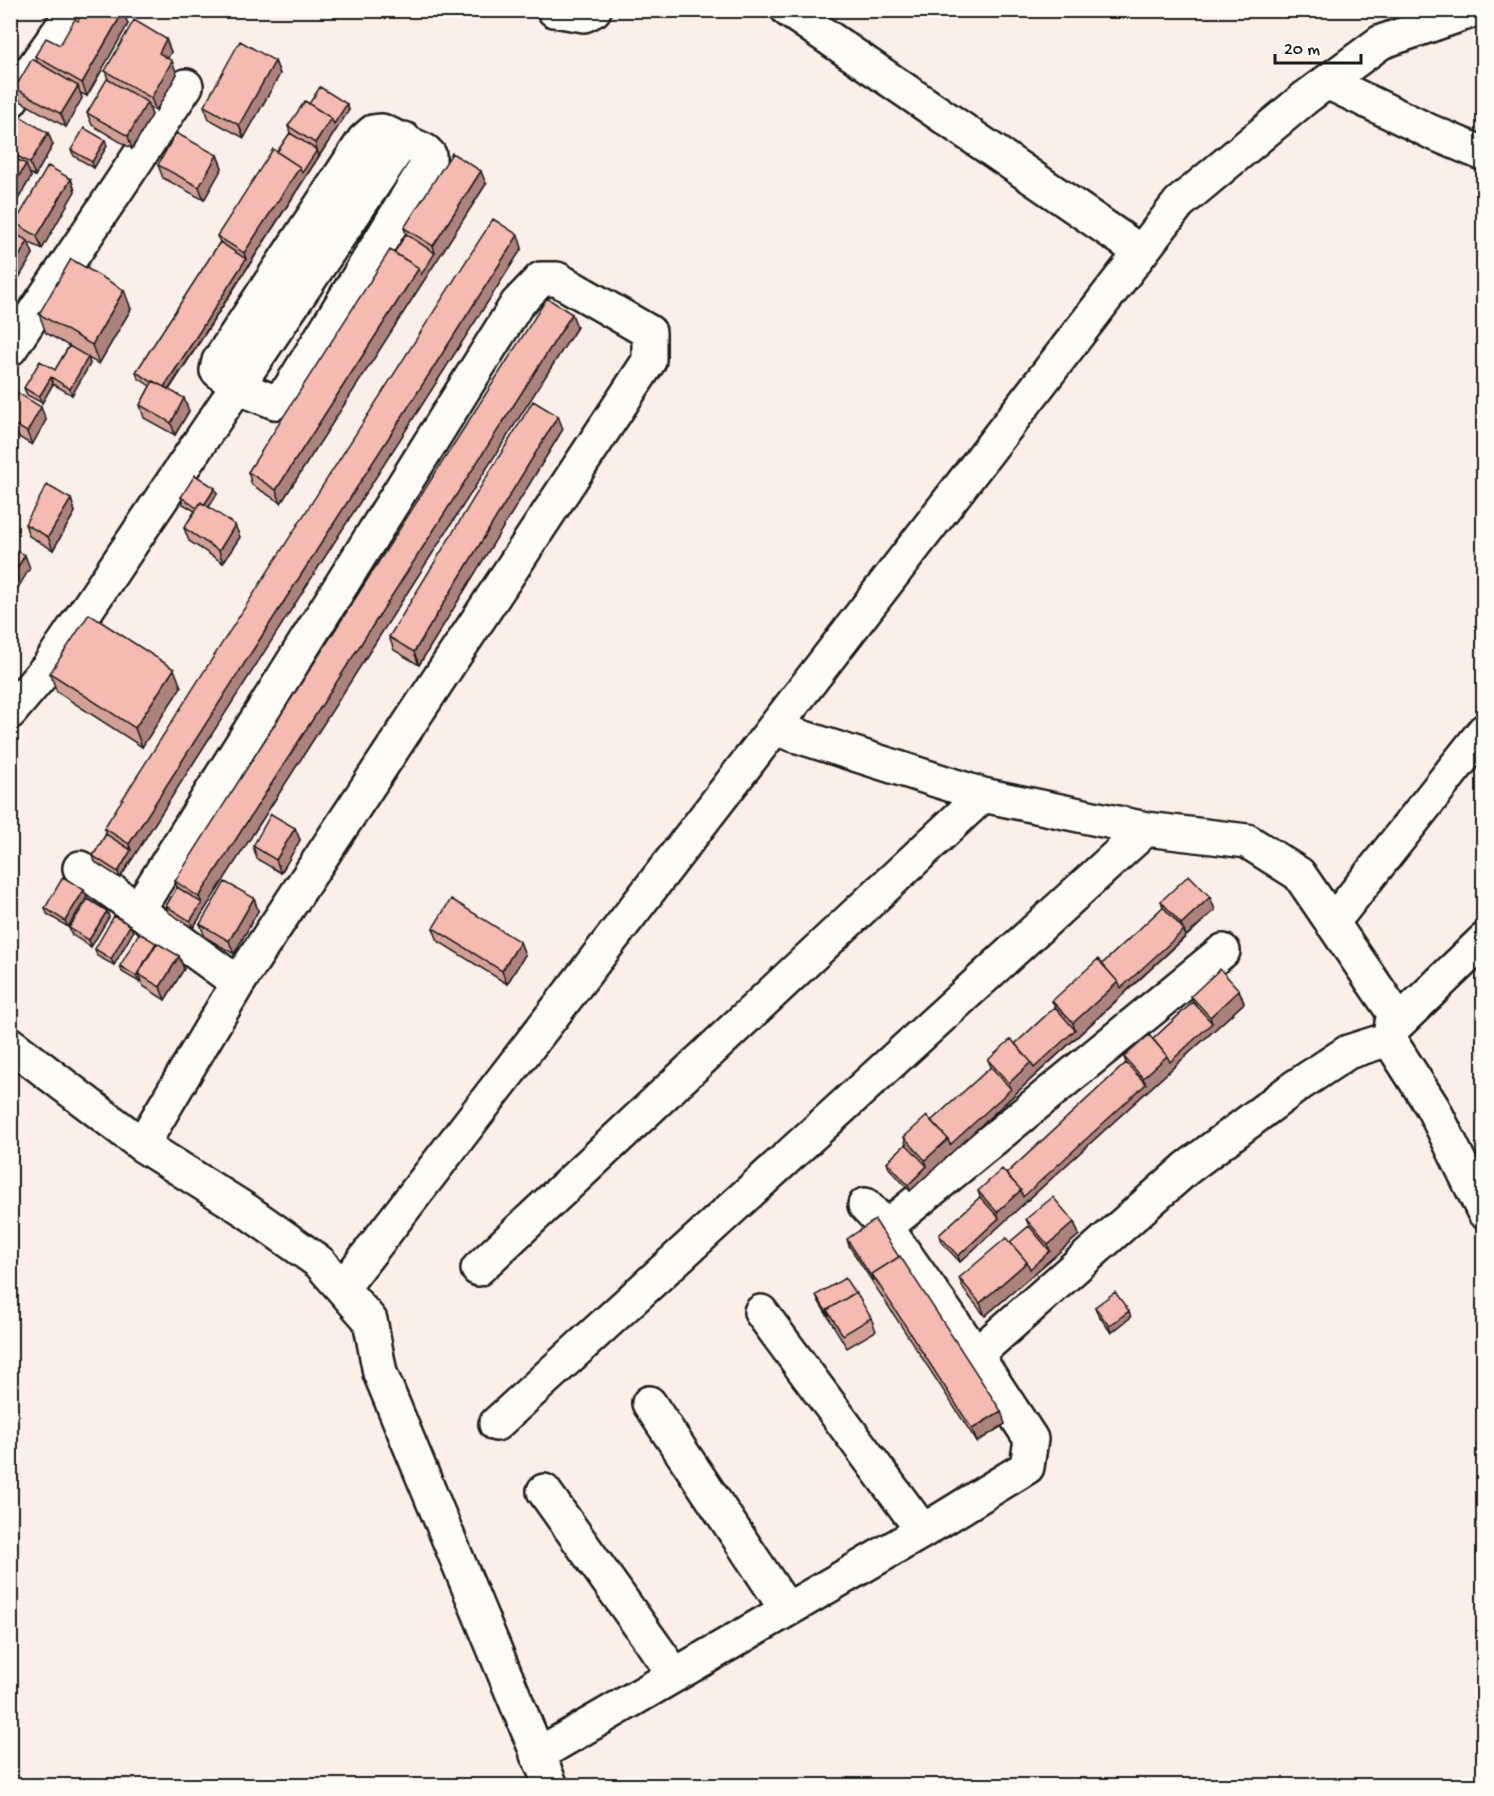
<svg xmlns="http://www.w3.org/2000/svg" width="1494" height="1796" font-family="'Gochi Hand',sans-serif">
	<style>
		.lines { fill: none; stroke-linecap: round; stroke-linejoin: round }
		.minor-casing { stroke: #1c1c1c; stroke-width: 38 }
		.minor { stroke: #fdfcf7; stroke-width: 33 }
		.wall { fill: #d3a097; stroke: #1c1c1c; stroke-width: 1.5 }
		.shaded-wall { fill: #ac827b; stroke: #1c1c1c; stroke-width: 1.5 }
		.building { fill: #f5bab0; stroke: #1c1c1c; stroke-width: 1.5 }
	</style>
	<rect width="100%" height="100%" fill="#fbefe9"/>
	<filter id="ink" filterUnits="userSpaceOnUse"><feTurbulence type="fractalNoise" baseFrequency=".0167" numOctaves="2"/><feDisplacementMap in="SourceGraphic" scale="12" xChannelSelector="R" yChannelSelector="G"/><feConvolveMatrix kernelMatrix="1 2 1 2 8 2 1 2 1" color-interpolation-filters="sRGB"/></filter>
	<g filter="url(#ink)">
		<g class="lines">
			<g class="minor-casing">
				<path id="minor" d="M554,10L584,15L594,10
					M788,10L1141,252
					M1327,82L1431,132L1484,154
					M10,101L74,10
					M382,131L425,151L429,155V162L289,390L275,402L237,387L217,370L219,361L364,140L373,132Z
					M10,349L186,86
					M10,712L48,667L404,139
					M776,729L983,795L1146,829L1247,841L1299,874L1394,1013L1389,1039
					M80,868L238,983
					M138,910L517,304L541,279H557L649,332V361L238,983L142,1145
					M1332,923L1484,731
					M1393,1028L1484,940
					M1389,1039L1433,1108L1484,1212
					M10,1044L142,1145L247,1211L319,1262L370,1320L380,1373L551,1786
					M886,1227L1223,951
					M478,1269L983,795
					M343,1287L1179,203L1305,98L1381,42L1474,10
					M761,1312L923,1531
					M976,1355L1187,1168L1295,1087L1348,1052L1389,1039
					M649,1403L787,1610
					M496,1424L1146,829
					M544,1491L675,1675
					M537,1755L923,1531L1027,1467L1031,1439L976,1355L886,1227L865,1205"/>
			</g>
			<use href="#minor" class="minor"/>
		</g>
		<path class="wall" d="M123,12L128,24L87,96L80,93L82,98L66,127L20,101L15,88L37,62L35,56L60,45L78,21Z
			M166,39L171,52L167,59L177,74L156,111L149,107L152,115L132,149L92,125L87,113L108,79L105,71Z
			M275,61L280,74L244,138L209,119L204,106Z
			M309,104H347L349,110L169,390L189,411L175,435L144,418L140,405L150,386L138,378L136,372L220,242L217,236L277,152L290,133L288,126Z
			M10,124L48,133L53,145L35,176L29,173L31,177L17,201L10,197Z
			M105,140L107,146L94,168L74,156L71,150Z
			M217,155L222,168L204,200L163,178L158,165Z
			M71,179L75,191L42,249L28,242L33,254L10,293V231L19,235L15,223Z
			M486,184L281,503L252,485L248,472L406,234L404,228Z
			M522,248L120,878L95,862L93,856L106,834L104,828Z
			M131,309L99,364L88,358L90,364L72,395L53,384L42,403L27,395L24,388L55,370L69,346L46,333L39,314Z
			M577,327L193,928L168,912L166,906L177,887L175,881Z
			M10,394L46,420L32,445L10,432Z
			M563,429L419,665L394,650L389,637Z
			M217,494L209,507L240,537L223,563L189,541L184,528L195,511L183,504L181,497Z
			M71,499L75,512L53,550L29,536L25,524Z
			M50,673L181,687L142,747L57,692Z
			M295,828L300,840L281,873L257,859L253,846Z
			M87,897L68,927L47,914L45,908Z
			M1210,897L1215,910L910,1191L889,1168L887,1162L906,1144L904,1137L931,1121L991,1067L988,1060L1015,1044L1055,1007L1052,1001L1102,964L1163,907L1161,901Z
			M254,898L258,911L234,954L205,937L200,924Z
			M107,911L109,917L91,947L72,935L69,928Z
			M433,928L520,942L525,955L507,984L438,941Z
			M133,932L114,965L97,956L95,949Z
			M156,943V944L179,956L184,969L165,1000L143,986L140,979L139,982L122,972L120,966Z
			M1239,990L1244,1003L960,1262L941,1242L939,1235L980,1197L978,1191L1006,1174L1126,1063L1124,1057L1153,1039L1193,1002L1191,996Z
			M1026,1219L1074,1222L1079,1235L985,1316L964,1290L959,1278L1010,1242L1029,1226Z
			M847,1239L1005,1424L977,1442L849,1246Z
			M855,1293L871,1318L876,1331L847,1348L819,1302L816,1295Z
			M1095,1307L1131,1317L1111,1333L1097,1313Z"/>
		<path class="shaded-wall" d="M10,10H21L10,29Z
			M123,12L128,24L87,96L82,83Z
			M11,38L16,51L10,60V39Z
			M166,39L171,52L163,66L159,53Z
			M172,61L177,74L156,111L151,98Z
			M275,61L280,74L244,138L239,125Z
			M78,86L82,98L66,127L61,114Z
			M147,102L152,115L132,149L128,136Z
			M347,104L349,110L319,156L315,143L331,118Z
			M48,133L53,145L35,176L30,163Z
			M105,140L107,146L94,168L92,162Z
			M317,150L319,156L165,395L163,389L246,259L244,253L300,167Z
			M217,155L222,168L204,200L199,187Z
			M26,164L31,177L17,201L12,188Z
			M481,171L486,184L281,503L276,490L419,268L435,253L433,246Z
			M71,179L75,191L42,249L37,236Z
			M518,235L522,248L120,878L118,872L131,850L129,844Z
			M28,241L33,254L10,293V272Z
			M124,290L131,309L99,364L92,345Z
			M572,314L577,327L193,928L190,921L202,903L199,897Z
			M88,357L90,364L72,395L70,389Z
			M51,377L53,384L42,403L39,397Z
			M184,398L189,411L175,435L171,423Z
			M41,407L46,420L32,445L27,432Z
			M558,416L563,429L419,665L414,652Z
			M215,488L217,494L203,516L201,510Z
			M71,499L75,512L53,550L48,537Z
			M235,525L240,537L223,563L219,551Z
			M25,555L30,568L10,601V580Z
			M174,669L181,687L142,747L135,728Z
			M295,828L300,840L281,873L276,860Z
			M84,890L87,897L68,927L65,921Z
			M1210,897L1215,910L1186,936L1181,924Z
			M254,898L258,911L234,954L229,941Z
			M107,911L109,917L91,947L89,940Z
			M130,925L133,932L114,965L111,959Z
			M1184,930L1186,936L910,1191L908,1185L927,1166L925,1160L948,1139L1011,1089L1009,1083L1031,1062L1075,1030L1073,1023L1118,982Z
			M520,942L525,955L507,984L502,971Z
			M156,943L158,949L138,974L140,979L139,982L136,976Z
			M179,956L184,969L165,1000L160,987Z
			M1239,990L1244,1003L960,1262L958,1256L999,1218L997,1212L1021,1190L1146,1084L1143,1078L1167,1056L1212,1023L1210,1017Z
			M1074,1222L1079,1235L985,1316L980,1303L1027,1262L1050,1251L1048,1245Z
			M1129,1311L1131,1317L1111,1333L1109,1326Z
			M1001,1411L1005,1424L977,1442L972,1429Z"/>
		<path class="building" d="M84,10H122L123,12L82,83L35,56L46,38L60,45L75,19L78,21Z
			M134,20L166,39L159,53L172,61L151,98L105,71Z
			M240,41L275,61L239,125L204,106Z
			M32,59L78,86L61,114L15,88Z
			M107,79L147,102L128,136L87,113Z
			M320,87L347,104L334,124L331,118L309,104Z
			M305,101L331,118L315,143L288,126Z
			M16,114L48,133L30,163L10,152V124Z
			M84,128L105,140L92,162L71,150Z
			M176,133L217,155L199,187L158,165Z
			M290,133L317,150L302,173L300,167L277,152Z
			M273,149L300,167L244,253L217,236Z
			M452,153L481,171L433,246L404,228Z
			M10,156L26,164L12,188L10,187Z
			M48,166L71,179L37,236L15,223Z
			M493,219L518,235L129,844L104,828Z
			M10,231L28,241L10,272Z
			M406,234L435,253L421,275L419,268L394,253Z
			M220,242L246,259L164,387L153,381L152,382L136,372Z
			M390,250L419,268L276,490L248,472Z
			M71,259L124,290L92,345L39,314Z
			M547,298L572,314L199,897L175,881Z
			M69,346L88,357L70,389L51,377L39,397L24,388L40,361L55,370Z
			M153,381L184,398L171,423L140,405Z
			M13,390L41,407L27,432L10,422V394Z
			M533,401L558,416L414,652L389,637Z
			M195,475L215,488L204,505L201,502L197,508L181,497Z
			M47,485L71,499L48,537L25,524Z
			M201,502L235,525L219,551L184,528Z
			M10,547L25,555L10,580Z
			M89,614L174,669L135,728L50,673Z
			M271,814L295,828L276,860L253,846Z
			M106,834L131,850L118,872L93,856Z
			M1189,875L1210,897L1181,924L1161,901Z
			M63,877L84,890L65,921L45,908Z
			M225,882L254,898L229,941L200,924Z
			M177,887L202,903L190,921L166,906Z
			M88,899L107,911L89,940L69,928Z
			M451,899L520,942L502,971L433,928Z
			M1163,907L1184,930L1121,988L1118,982L1102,964Z
			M114,916L130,925L111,959L95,949Z
			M139,933L156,943L136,976L120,966Z
			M157,943L179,956L160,987L138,974Z
			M1098,959L1118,982L1073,1023L1052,1001Z
			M1220,969L1239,990L1210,1017L1191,996Z
			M1193,1002L1212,1023L1170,1062L1167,1056L1153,1039Z
			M1055,1007L1075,1030L1034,1068L1031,1062L1015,1044Z
			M1149,1035L1167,1056L1143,1078L1124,1057Z
			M1011,1039L1031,1062L1009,1083L988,1060Z
			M1126,1063L1146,1084L1023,1197L1021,1190L1006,1174Z
			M991,1067L1011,1089L950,1145L948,1139L931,1121Z
			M927,1116L948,1139L925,1160L904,1137Z
			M906,1144L927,1166L908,1185L887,1162Z
			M1002,1169L1021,1190L997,1212L978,1191Z
			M980,1197L999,1218L958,1256L939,1235Z
			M1053,1197L1074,1222L1048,1245L1026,1219Z
			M875,1220L899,1257L872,1274L874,1281L847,1239Z
			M1029,1226L1050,1251L1030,1269L1027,1262L1010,1242Z
			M1006,1238L1027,1262L980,1303L959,1278Z
			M900,1256L1001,1411L972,1429L872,1274Z
			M845,1278L855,1293L827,1310L829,1316L816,1295Z
			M856,1292L871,1318L843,1335L827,1310Z
			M1115,1292L1129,1311L1109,1326L1095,1307Z"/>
	</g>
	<rect width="1494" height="1796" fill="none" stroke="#fdfcf7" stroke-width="36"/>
	<rect x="18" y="18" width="1458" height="1760" fill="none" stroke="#1c1c1c" stroke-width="2" filter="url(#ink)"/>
	<path d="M1275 54v9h86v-9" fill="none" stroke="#1c1c1c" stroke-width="3"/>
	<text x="1284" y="54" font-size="18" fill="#1c1c1c" stroke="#fdfcf7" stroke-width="4.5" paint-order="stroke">20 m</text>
</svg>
